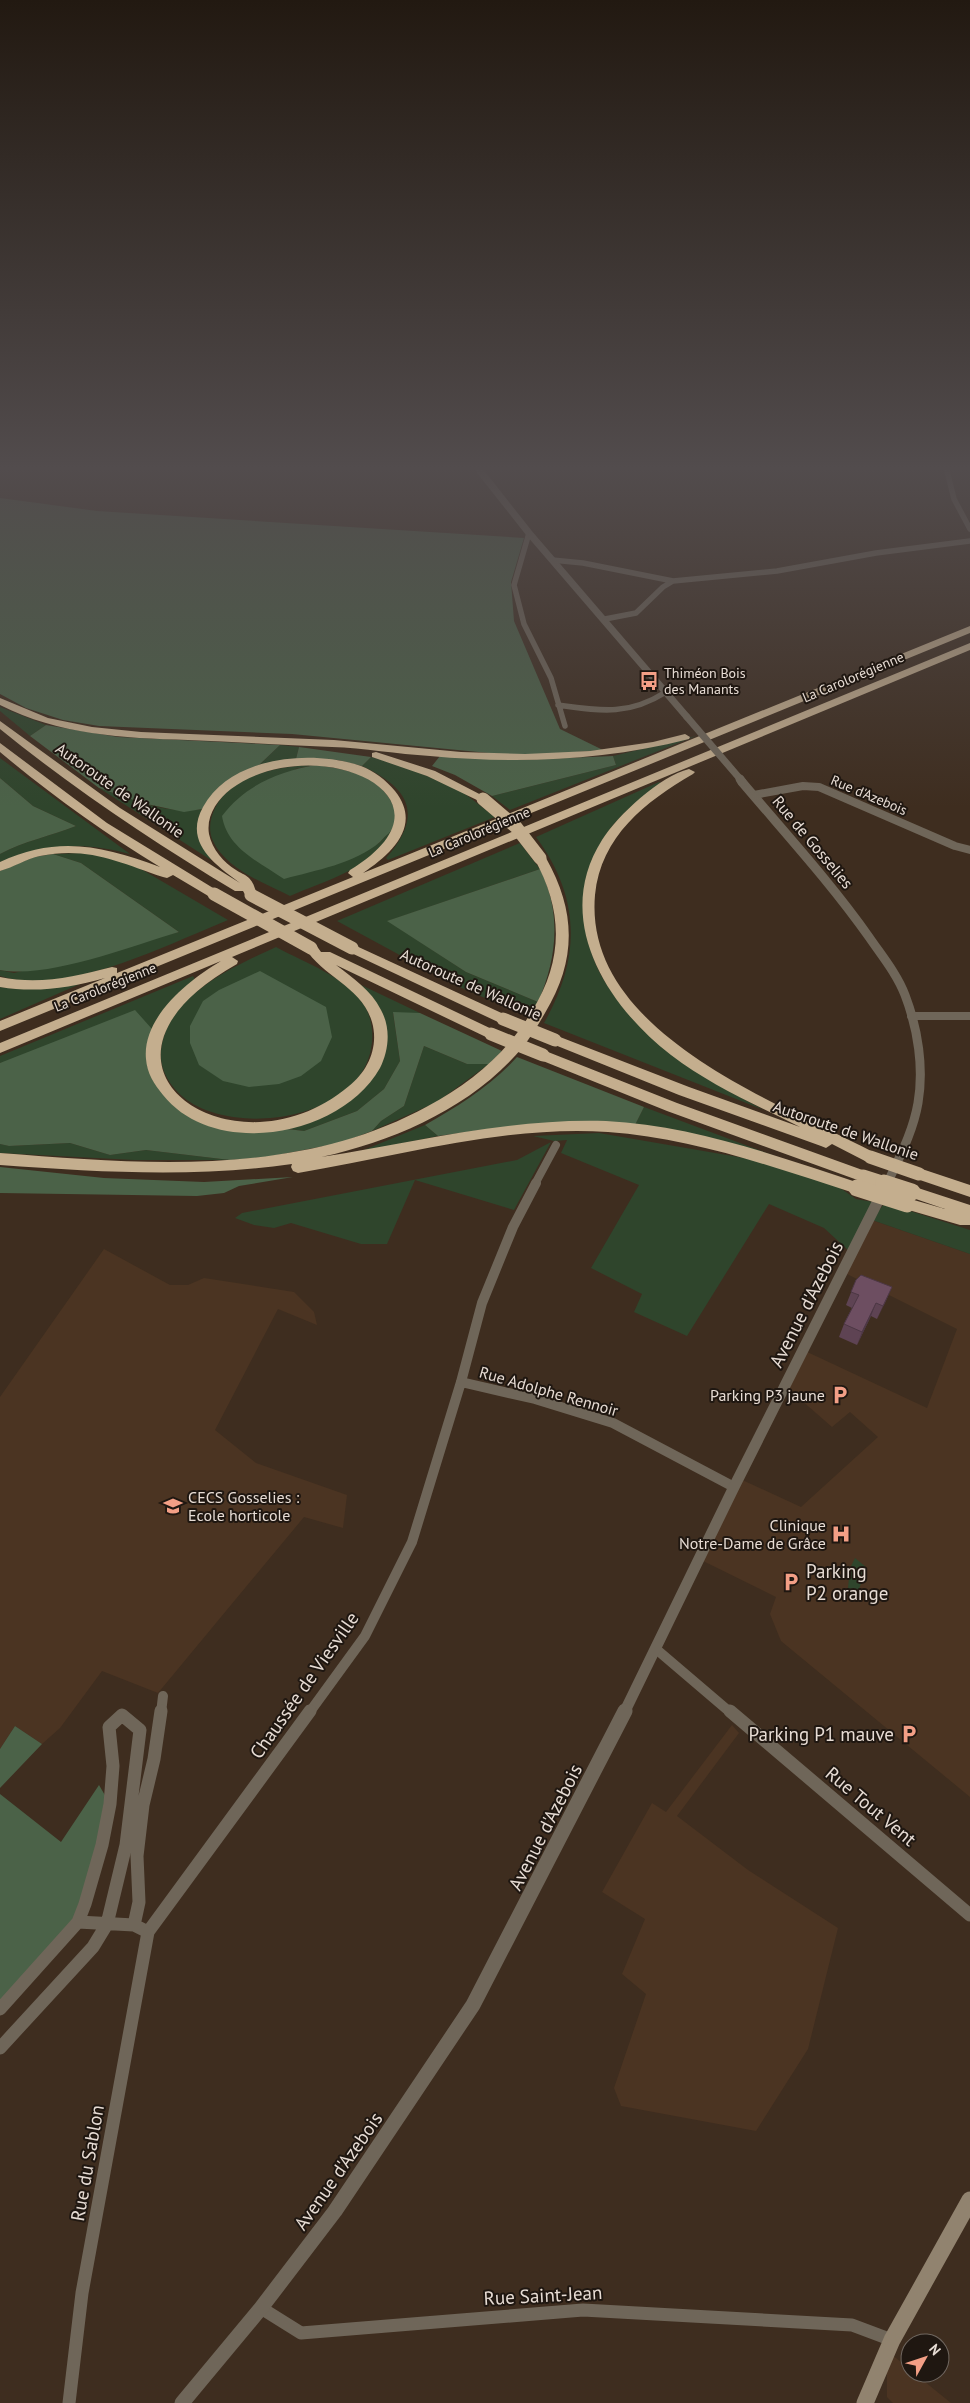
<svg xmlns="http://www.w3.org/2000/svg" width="970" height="2403" font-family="'PT Sans',sans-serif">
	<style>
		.built { fill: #4b3422 }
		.green { fill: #2f452c }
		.forest { fill: #4b6248 }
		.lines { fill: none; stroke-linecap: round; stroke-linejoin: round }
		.minor-far3 { stroke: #6f6659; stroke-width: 5.5 }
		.minor-far2 { stroke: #6f6659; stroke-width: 8 }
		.minor-far1 { stroke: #6f6659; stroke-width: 10 }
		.minor { stroke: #6f6659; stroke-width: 13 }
		.tertiary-far3 { stroke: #6f6659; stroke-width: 7 }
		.tertiary-far2 { stroke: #6f6659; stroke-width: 9 }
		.tertiary-far1 { stroke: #6f6659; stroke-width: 11 }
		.tertiary { stroke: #6f6659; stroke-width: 15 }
		.secondary { stroke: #91836f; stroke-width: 17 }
		.motorway { fill: #c4ae8e; fill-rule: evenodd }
		.tertiary-bridge-far1 { stroke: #6f6659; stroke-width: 7 }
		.tertiary-bridge { stroke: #6f6659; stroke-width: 9 }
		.motorway-bridge-far1 { stroke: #c4ae8e; stroke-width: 13 }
		.motorway-bridge { stroke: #c4ae8e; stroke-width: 17 }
		.wall { fill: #5e4353 }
		.shaded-wall { fill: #4c3744 }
		.building { fill: #6d4e61; stroke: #4c3744 }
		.labels { text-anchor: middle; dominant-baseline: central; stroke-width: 4; stroke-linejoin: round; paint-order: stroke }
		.far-poi-label { font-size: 14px; fill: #e7dcd4; stroke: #1f1711; text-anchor: start }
		.far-street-label { font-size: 14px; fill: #e7dcd4; stroke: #1f1711 }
		.street-label { font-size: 16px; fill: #e7dcd4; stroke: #1f1711 }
		.poi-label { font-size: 16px; fill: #e7dcd4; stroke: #1f1711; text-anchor: end }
		.near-street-label { font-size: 19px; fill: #e7dcd4; stroke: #1f1711 }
		.near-poi-label { font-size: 19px; fill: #e7dcd4; stroke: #1f1711; text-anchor: start }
	</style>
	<rect width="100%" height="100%" fill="#3e2d1f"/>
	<path class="built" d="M872,1220L970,1254V1797L781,1641L770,1614L776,1597L699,1559L738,1478L801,1507L878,1437L850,1412L832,1427L785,1386L803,1350L927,1408L957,1329L843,1272Z
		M104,1249L170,1285H188L204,1278L294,1292L314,1312L317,1325L278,1309L215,1430L256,1463L347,1495L343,1528L304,1517L158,1693L102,1671L60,1728L42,1744L15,1726L0,1749V1397Z
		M732,1725L739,1733L677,1816L748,1870L838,1928L808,2049L756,2131L621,2106L614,2088L646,1994L622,1974L645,1919L602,1892L652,1803L666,1812Z
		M887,2351L910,2369V2373H914L951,2403H893L887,2397Z"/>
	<path class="green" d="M0,707L46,725L30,736L0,711Z
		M696,736L510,810L492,796L616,765L613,756Z
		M280,745L299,747L296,759L259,765Z
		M371,757L404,766L460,790L495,817L388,860L386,858C424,815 410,788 362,766Z
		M0,758L130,854C78,840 51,846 0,862V854C24,841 51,836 76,826L33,806L0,778Z
		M315,765L295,769L331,866L379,843L393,828C378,867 324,881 290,896C264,883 226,869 213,841C208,830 210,819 215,808C232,773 281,766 315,765Z
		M659,782L662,783C645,796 626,809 613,825C576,873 575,947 614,994C624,1006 637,1015 648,1025C666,1042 684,1062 704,1076C723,1089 744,1099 764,1110L544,1023C581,958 581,898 536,837Z
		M99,788C132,799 167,815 202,809L199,817L211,860Z
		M520,843L540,869L388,921L466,972L538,1002L529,1017L455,985L337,921Z
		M83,853L113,858L141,869L228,920C166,945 66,997 0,976V970L14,973L179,932L81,863L53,854Z
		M276,947C305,963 345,976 364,1005C372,1018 374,1034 371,1049C358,1120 233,1138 183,1097C170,1086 159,1069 161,1051C166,996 233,967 276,947Z
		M193,976L195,980L152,1029L0,1063V1056Z
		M357,983L420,1013H393L400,1061L384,1089L357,1111L304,1131L284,1128C330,1113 365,1103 385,1054Z
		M80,984L0,1019V987C27,991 53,988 80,984Z
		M424,1046L467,1064H489L437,1102L372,1131L381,1121L404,1106Z
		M644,1107L791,1162L635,1125Z
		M425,1125L438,1136L359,1152Z
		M599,1133L750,1159L836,1185L856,1199L873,1202L849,1251L824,1228L769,1204L687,1336L634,1312L642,1294L591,1268L639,1185L561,1153L567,1140L554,1141L533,1136Z
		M551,1142L514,1210L415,1180L387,1244H361L291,1223L274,1228L254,1225L235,1218L242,1213L517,1160Z
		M70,1143L110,1155L146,1150L230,1160H134L0,1153V1144L9,1146Z
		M883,1205L907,1210L970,1230V1254L872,1220Z
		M855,1558L866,1567L865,1575L857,1593L848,1588L850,1568Z"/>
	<path class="forest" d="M0,498L97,511L524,538L511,582L514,621L560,729L603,750L551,754H499L292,734L99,726L63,720L26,708L0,694Z
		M46,725L118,737L280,745L259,765L234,777L218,788L202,809L184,812L142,803L99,788L30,736Z
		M299,747L371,757L362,766L338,760L296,759Z
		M440,756L522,760L613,756L616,765L492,796L455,775L432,766Z
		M315,765C332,767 348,770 364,776C381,784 403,807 393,828C391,832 383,838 380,842C354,864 316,870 284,879C259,862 227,848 222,816C245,785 279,772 315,765Z
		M0,778L33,806L76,826C51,836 24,841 0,854Z
		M53,854L81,863L179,932C130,946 49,979 0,970V871L34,857Z
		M540,869C562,913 557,958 538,1002L466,972L387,921Z
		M260,971L326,1007L332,1037L321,1061L301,1076L279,1084L249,1087L223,1081L199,1065L190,1043V1026L203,1001L219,990Z
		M135,1010L152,1029L147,1048V1065L155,1083L174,1106L191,1117L304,1131L357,1111L384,1089L400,1061L393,1012L420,1013L502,1051L489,1064H467L424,1046L404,1106L381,1121L372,1131L340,1143L267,1157L230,1160L146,1150L110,1155L70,1143L9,1146L0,1144V1063Z
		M517,1057L644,1107L635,1125C566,1119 505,1126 438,1136L425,1125C458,1106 491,1086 517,1057Z
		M0,1167L104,1178L204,1182L293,1177L239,1186L224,1193L197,1196L0,1193Z
		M15,1726L42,1744L0,1788V1749Z
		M99,1785L110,1804L81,1916L0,2003V1794L61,1842Z"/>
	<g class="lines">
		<path class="minor-far3" d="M947,471L954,499L970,529
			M529,533L514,585L524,624L551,678L565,726
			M552,560L583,563L673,581
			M605,619L636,613L663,587L673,581L777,571L876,553L970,541
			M558,705C601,711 628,716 666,692"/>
		<path class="minor-far2" d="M754,795L803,786L819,787L955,846L970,850
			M911,1016H970
			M535,1184L556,1145"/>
		<path class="minor-far1" d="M461,1382L535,1399L613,1423L734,1487
			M656,1649L731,1713
			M161,1713L163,1696
			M309,1713L365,1636L412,1542L461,1382L482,1303L513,1227L536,1183"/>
		<path class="minor" d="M730,1711L970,1915
			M78,1922L134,1925L148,1932
			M134,1925L139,1902L137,1856L143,1805L154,1759L161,1711
			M0,2009L78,1922L85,1904L102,1845L110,1804L113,1766L109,1727L122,1715L140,1730L126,1845L107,1924L93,1947L0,2048
			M261,2308L301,2333L583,2310L852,2325L892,2340
			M69,2403L82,2293L148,1932L310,1711"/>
		<path class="tertiary-far3" d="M480,471L529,533L687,717"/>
		<path class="tertiary-far2" d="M742,782C785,833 831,883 869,937C882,956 897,974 905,995C918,1029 924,1068 918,1103C913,1132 899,1158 887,1184"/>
		<path class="tertiary-far1" d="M624,1713L734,1487L887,1183"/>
		<path class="tertiary" d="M182,2403L261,2308L335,2211L473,2005L625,1711"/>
		<path class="secondary" d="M865,2403L892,2340L970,2200"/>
		<path class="motorway" d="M970,626V633L0,1031V1021L105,978C70,988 36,993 0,987V977C39,985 74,977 112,967L117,968V973L353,877L348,873L350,870C472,796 314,728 231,789C217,800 206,816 209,834C212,849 224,863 236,870C240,873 245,874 249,878C254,883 255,889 257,895L251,899L247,898L243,891H235C153,842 74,789 0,729V721L120,808L240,883C216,865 183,843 203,807C231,756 311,749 361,766C374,771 386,780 395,791C422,825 393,853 363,873Z
			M970,643V650L232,957L238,961L237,964C58,1065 235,1183 349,1086C368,1071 379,1047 372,1022C362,987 323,977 305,948L306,945H316L321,952H330L496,1031L498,1034L496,1037H486L336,965C353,978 371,990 381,1010C391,1028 389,1050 380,1068C342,1136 215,1160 163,1095C154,1084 147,1073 146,1059C142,1017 189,980 221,961L0,1053V1043Z
			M0,698L48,718L92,727L141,732L334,740L461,752L525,754L590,751L653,742L685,734L690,737L689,739C603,761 518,764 430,756C397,754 364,748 332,747C284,745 236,742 188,740C123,738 59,735 0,705Z
			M0,743L107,823L218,891L220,894L218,897H210L173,875L167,878L163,877C119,862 87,846 40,856C26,859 14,867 0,871V862C58,835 103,846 160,867C104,833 50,794 0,752Z
			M376,752L435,771L489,799L487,801H479L427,776L372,757V753Z
			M689,769L695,772L693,774C645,802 601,836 595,895C583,1033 778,1102 875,1153L877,1157L875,1161H865L832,1144L826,1148L821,1146L679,1095L550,1043L548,1040L555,1035L560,1037L689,1087L800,1127C756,1105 710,1085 671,1055C606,1005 552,919 602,840C618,815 660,776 689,769Z
			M540,854L546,858C576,911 577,960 545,1013C538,1025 531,1037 522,1048C472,1107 395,1141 321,1157C416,1142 509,1118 606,1121C693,1125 780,1157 862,1184L864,1188L862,1192L857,1194C776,1168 694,1138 608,1132C504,1125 400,1156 298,1173L293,1171L291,1167L292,1164C195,1178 98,1172 0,1165V1153C143,1164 297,1178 428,1106C471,1083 507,1053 532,1011C564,959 563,910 534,858Z
			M352,944L508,1016L510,1019L508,1022H498L347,951L346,948L347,945Z
			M543,1050L677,1103L868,1172L870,1176L868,1180L863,1182L667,1111L538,1059L536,1055Z
			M919,1168L970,1185V1197L914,1178L912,1174L914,1170Z
			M912,1186L970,1205V1225H960L902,1208L899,1204L902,1200L907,1198L945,1209L907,1196L905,1192L907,1188Z"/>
		<path class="tertiary-bridge-far1" d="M687,717L741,780"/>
		<path class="tertiary-bridge" d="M740,779L742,782"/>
		<path class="motorway-bridge-far1" d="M483,799L516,827L540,858
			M214,894L311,948
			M251,895L352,948
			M503,1019L555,1040
			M491,1034L543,1055
			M870,1157L919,1174
			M863,1176L888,1184"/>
		<path class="motorway-bridge" d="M884,1183L912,1192
			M857,1188L907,1204"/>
	</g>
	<path class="wall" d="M856,1280L892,1287L877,1319L871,1316L857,1345L839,1337L844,1324L852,1308L846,1305Z"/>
	<path class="shaded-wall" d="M892,1287L886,1301L877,1319L883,1306Z
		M876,1303L871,1316L857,1345L862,1332Z"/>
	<path class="building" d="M861,1275L892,1287L883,1306L876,1303L862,1332L844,1324L859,1295L851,1292L856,1280Z"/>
	<linearGradient id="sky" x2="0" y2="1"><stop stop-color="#221911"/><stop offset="0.58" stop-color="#524c4d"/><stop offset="1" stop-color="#524c4d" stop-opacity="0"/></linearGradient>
	<rect width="970" height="807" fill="url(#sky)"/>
	<defs>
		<g id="bus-bare" transform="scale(1.5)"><path d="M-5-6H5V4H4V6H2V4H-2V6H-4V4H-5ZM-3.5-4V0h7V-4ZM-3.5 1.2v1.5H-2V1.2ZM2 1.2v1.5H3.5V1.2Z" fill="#f39f86" stroke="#1f1711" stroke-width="2.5" paint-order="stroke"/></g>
		<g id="parking-bare" transform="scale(1.5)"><path d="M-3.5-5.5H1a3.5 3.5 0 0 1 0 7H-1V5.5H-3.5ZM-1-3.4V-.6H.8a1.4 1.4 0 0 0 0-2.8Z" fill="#f39f86" stroke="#1f1711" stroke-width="2.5" paint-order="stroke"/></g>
		<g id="school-bare" transform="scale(1.5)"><path d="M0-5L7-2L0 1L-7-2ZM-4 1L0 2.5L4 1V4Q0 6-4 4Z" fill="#f39f86" stroke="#1f1711" stroke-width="2.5" paint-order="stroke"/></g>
		<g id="hospital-bare" transform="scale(1.5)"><path d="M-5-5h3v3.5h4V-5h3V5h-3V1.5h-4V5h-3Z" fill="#f39f86" stroke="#1f1711" stroke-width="2.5" paint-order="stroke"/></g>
	</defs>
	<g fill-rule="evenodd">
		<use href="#bus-bare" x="649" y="681"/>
		<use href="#parking-bare" x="840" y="1395"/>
		<use href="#school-bare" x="173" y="1506"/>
		<use href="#hospital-bare" x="841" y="1534"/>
		<use href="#parking-bare" x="791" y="1582"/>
		<use href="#parking-bare" x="909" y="1734"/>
	</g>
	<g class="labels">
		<g class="far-poi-label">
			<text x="664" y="673">Thiméon Bois<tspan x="664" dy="16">des Manants</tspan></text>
		</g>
		<g class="far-street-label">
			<text transform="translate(853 677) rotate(-23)">La Carolorégienne</text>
			<text transform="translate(869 795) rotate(23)">Rue d'Azebois</text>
			<text transform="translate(479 832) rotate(-23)">La Carolorégienne</text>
			<text transform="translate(105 987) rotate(-22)">La Carolorégienne</text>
		</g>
		<g class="street-label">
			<text transform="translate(120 790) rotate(35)">Autoroute de Wallonie</text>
			<text transform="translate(813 842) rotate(50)">Rue de Gosselies</text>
			<text transform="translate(471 984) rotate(24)">Autoroute de Wallonie</text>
			<text transform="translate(846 1130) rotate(19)">Autoroute de Wallonie</text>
			<text transform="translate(549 1391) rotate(16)">Rue Adolphe Rennoir</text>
		</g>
		<g class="poi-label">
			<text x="825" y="1395">Parking P3 jaune</text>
			<text x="188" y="1497" text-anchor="start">CECS Gosselies :<tspan x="188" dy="18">Ecole horticole</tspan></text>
			<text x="826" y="1525">Clinique<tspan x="826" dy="18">Notre-Dame de Grâce</tspan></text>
		</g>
		<g class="near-street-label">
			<text transform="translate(806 1304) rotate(-63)">Avenue d'Azebois</text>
			<text transform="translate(304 1685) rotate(-55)">Chaussée de Viesville</text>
			<text transform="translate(871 1806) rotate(40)">Rue Tout Vent</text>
			<text transform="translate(545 1827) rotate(-63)">Avenue d'Azebois</text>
			<text transform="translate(87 2163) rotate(-80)">Rue du Sablon</text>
			<text transform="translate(338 2171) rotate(-55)">Avenue d'Azebois</text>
			<text transform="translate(543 2295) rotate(-3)">Rue Saint-Jean</text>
		</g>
		<g class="near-poi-label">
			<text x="806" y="1571">Parking<tspan x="806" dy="22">P2 orange</tspan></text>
			<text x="894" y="1734" text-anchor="end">Parking P1 mauve</text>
		</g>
	</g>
	<g transform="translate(925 2358) rotate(50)"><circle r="24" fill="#1f1711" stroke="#6f665f"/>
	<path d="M0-4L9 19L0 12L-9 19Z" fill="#f39f86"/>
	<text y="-8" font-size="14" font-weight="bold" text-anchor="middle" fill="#e7dcd4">N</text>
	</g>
</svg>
